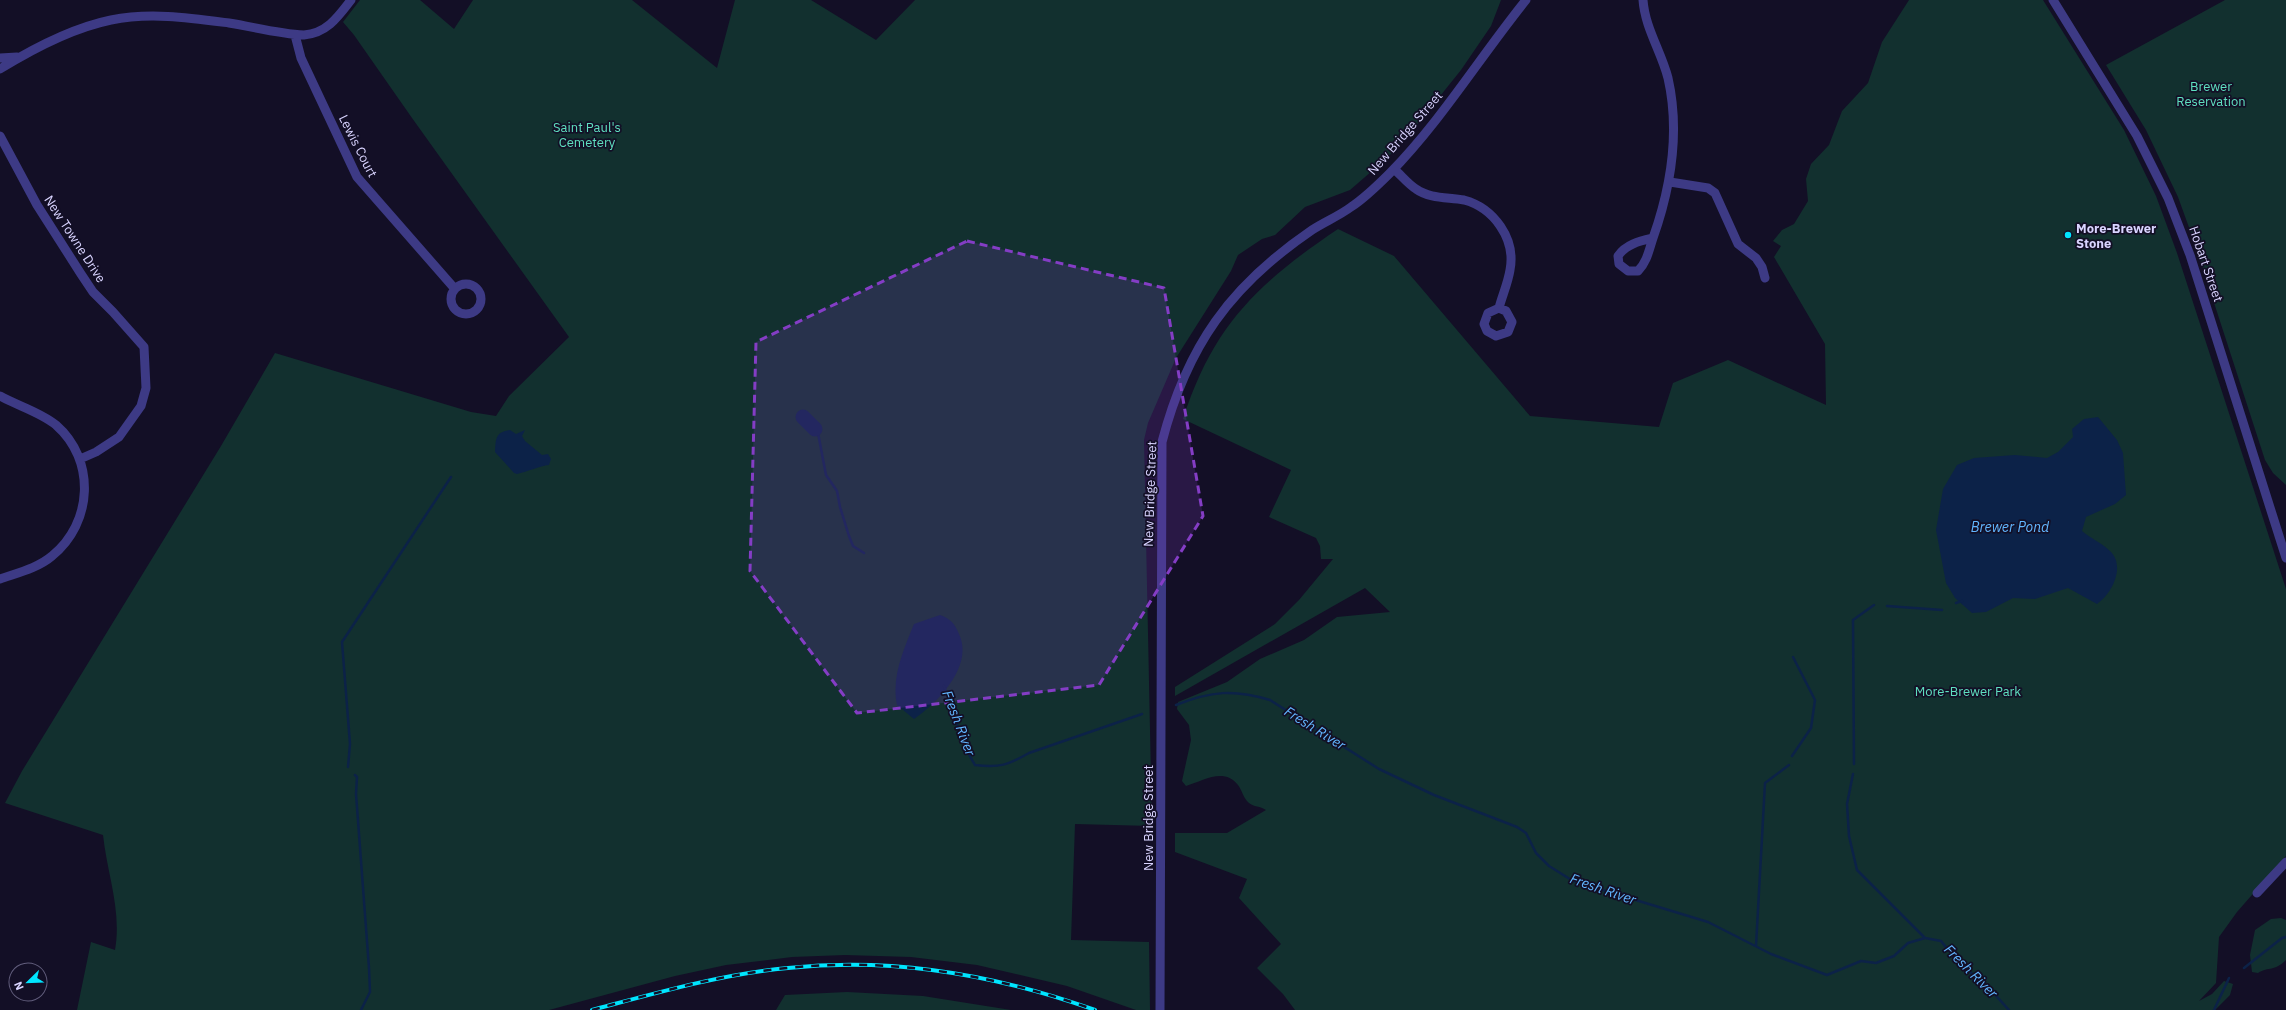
<svg xmlns="http://www.w3.org/2000/svg" width="2286" height="1010" font-family="'IBM Plex Sans',sans-serif">
	<style>
		.green { fill: #12302f }
		.water { fill: #0c2248 }
		.lines { fill: none; stroke-linecap: round; stroke-linejoin: round }
		.stream { stroke: #0c2248; stroke-width: 2.5 }
		.river { stroke: #0c2248; stroke-width: 15 }
		.minor { stroke: #3d3a85; stroke-width: 9 }
		.rail-casing { stroke: #00e5ff; stroke-width: 4 }
		.rail { stroke: #130f26; stroke-width: 2.5; stroke-dasharray: 8; stroke-linecap: butt }
		.marked { fill: #843dc5; fill-opacity: 0.2; stroke: #843dc5; stroke-width: 3; stroke-dasharray: 8 5; stroke-linejoin: round }
		.poi-dot { fill: #00e5ff; stroke: #130f26; stroke-width: 1.5 }
		.labels { text-anchor: middle; dominant-baseline: central; stroke-width: 3.5; stroke-linejoin: round; paint-order: stroke }
		.park-label { font-size: 13px; fill: #5fe0c0; stroke: #130f26 }
		.street-label { font-size: 13px; fill: #d9d4ff; stroke: #130f26 }
		.poi-label { font-size: 13px; font-weight: bold; fill: #d9d4ff; stroke: #130f26; text-anchor: start }
		.water-label { font-size: 14px; font-style: italic; fill: #62b6ff; stroke: #130f26 }
	</style>
	<rect width="100%" height="100%" fill="#130f26"/>
	<path class="green" d="M360,0H420L454,29L473,0H632L717,68L735,0H811L876,40L915,0H1501L1491,26L1461,70L1416,126L1387,158L1350,190L1305,207L1275,235L1262,239L1238,255L1231,271L1176,358L1148,423L1144,440L1152,826L1075,824L1071,940L1149,942L1150,1010H1136L1067,986L977,965L911,957L845,955L792,957L726,965L675,976L549,1010H77L91,942L115,950C122,911 107,873 103,835L5,803L22,771L221,446L275,353L471,412L496,416L509,396L569,337L412,118L354,35L343,22Z
		M1909,0H2043L2124,130L2156,196L2177,253L2286,589V856L2237,912L2219,937L2216,983L2199,1001L2212,994L2224,981L2233,984L2230,995L2215,1010H1295L1283,994L1257,968L1281,944L1239,898L1247,879L1175,852V833H1227L1266,810C1260,806 1254,807 1249,803C1243,798 1242,790 1238,785C1224,767 1203,781 1186,786L1182,781L1191,740L1189,725L1177,709L1178,702L1227,682L1260,659L1304,640L1337,617L1390,612L1365,588L1175,696V687L1275,624L1299,600L1333,559H1321L1320,546L1316,538L1269,517L1291,470L1183,419C1213,325 1258,283 1338,229L1394,256L1530,416L1659,427L1673,383L1728,360L1826,405L1825,344L1774,257L1781,246L1773,241L1782,230L1794,224L1808,201L1806,179L1811,164L1829,145L1842,111L1868,83L1882,42Z
		M2225,0H2286V485L2273,473L2265,460L2195,244L2178,197L2146,130L2106,65Z
		M2281,918L2286,920V960C2274,972 2269,966 2258,973L2252,972L2250,955L2255,930L2271,919Z
		M847,992L923,996L1011,1010H776L785,995Z"/>
	<path class="water" d="M2098,417L2117,440L2123,453L2126,495L2115,504L2086,517L2082,531C2090,538 2102,543 2110,551C2126,566 2112,594 2097,604L2068,588L2035,599L2013,598L1986,612L1972,613L1955,598L1946,583L1936,530L1943,489L1957,465L1974,458L2015,455L2047,458L2058,452L2073,437L2072,429L2084,419Z
		M510,430L516,434L525,430L522,436L525,441L542,455L548,454L551,459L549,465C540,466 526,472 517,474L514,473L495,452C496,439 495,432 510,430Z
		M940,615C951,619 955,624 959,634C974,666 938,702 914,719L897,705C891,677 904,649 914,624Z"/>
	<g class="lines">
		<path class="stream" d="M818,433L826,475L837,491L840,507L849,536L853,546L864,553
			M1956,603L1962,601
			M1887,606L1942,610
			M944,686C954,713 960,741 975,765C1000,768 1008,765 1029,753L1142,714
			M1176,705C1211,691 1234,689 1270,700L1379,769L1434,795L1517,827L1526,833L1536,853L1549,866L1573,881L1708,922L1771,954L1827,975L1861,961L1876,963L1894,956L1908,943L1925,938L1941,941L1958,962L1988,987L2009,1010
			M1792,756L1811,728L1815,700L1793,657
			M1854,764L1853,620L1874,605
			M348,767L350,744L342,642L451,477
			M1853,774L1847,804L1849,836L1857,870L1925,938
			M355,775L357,777L356,794L369,968L370,992L361,1010
			M1756,946L1765,783L1789,765
			M2244,968L2282,938L2286,937
			M2214,1010L2229,978"/>
		<path class="river" d="M803,417L815,429"/>
		<path class="minor" d="M1643,0C1645,28 1661,51 1668,78C1680,131 1671,187 1653,238C1649,250 1647,262 1638,271H1628L1619,264L1618,256C1626,244 1640,241 1653,238
			M2053,0L2137,136L2168,198L2190,255L2286,558
			M295,35L301,58L357,177L455,289
			M0,58L17,57
			M0,69C34,48 72,28 111,20C150,12 191,18 229,23C254,27 279,34 304,35C327,33 338,17 351,0
			M0,136L37,205L81,274L93,292L113,312L144,347L146,388L141,406L119,437L96,452L80,459
			M1394,169C1401,175 1408,184 1416,189C1430,199 1448,197 1464,200C1494,208 1516,239 1510,270C1508,283 1502,296 1499,308L1488,313L1484,324L1487,331L1496,336L1508,332L1512,322L1506,311L1499,308
			M1670,182L1708,188L1715,193L1738,244L1756,258L1762,267L1765,278
			M451 299a15 15 0 1 1 30 0a15 15 0 1 1-30 0Z
			M0,396C18,406 40,412 56,425C96,460 93,523 52,556C38,568 17,573 0,579
			M2257,893L2286,862
			M1160,1010L1162,442C1187,346 1230,286 1312,230C1324,222 1339,216 1351,207C1365,198 1378,185 1390,173C1441,121 1480,57 1526,0"/>
		<g class="rail-casing">
			<path id="rail" d="M592,1010C656,993 722,974 788,968C891,957 997,975 1095,1010"/>
		</g>
		<use href="#rail" class="rail"/>
	</g>
	<path class="marked" d="M967,241L1164,288L1203,516L1099,685L857,713L750,571L756,342Z"/>
	<circle class="poi-dot" cx="2068" cy="235" r="4"/>
	<g class="labels">
		<g class="park-label">
			<text x="2211" y="86">Brewer<tspan x="2211" dy="15">Reservation</tspan></text>
			<text x="587" y="127">Saint Paul's<tspan x="587" dy="15">Cemetery</tspan></text>
			<text x="1968" y="691">More-Brewer Park</text>
		</g>
		<g class="street-label">
			<text transform="translate(1405 133) rotate(-49)">New Bridge Street</text>
			<text transform="translate(358 146) rotate(63)">Lewis Court</text>
			<text transform="translate(75 239) rotate(57)">New Towne Drive</text>
			<text transform="translate(2206 264) rotate(71)">Hobart Street</text>
			<text transform="translate(1150 494) rotate(-88)">New Bridge Street</text>
			<text transform="translate(1148 818) rotate(-90)">New Bridge Street</text>
		</g>
		<g class="poi-label">
			<text x="2076" y="228">More-Brewer<tspan x="2076" dy="15">Stone</tspan></text>
		</g>
		<g class="water-label">
			<text x="2010" y="527">Brewer Pond</text>
			<text transform="translate(959 723) rotate(69)">Fresh River</text>
			<text transform="translate(1315 728) rotate(32)">Fresh River</text>
			<text transform="translate(1603 889) rotate(19)">Fresh River</text>
			<text transform="translate(1971 971) rotate(45)">Fresh River</text>
		</g>
	</g>
	<g transform="translate(28 982) rotate(247)"><circle r="19" fill="#130f26" stroke="#625e7d"/>
	<path d="M0-3L7 15L0 10L-7 15Z" fill="#00e5ff"/>
	<text y="-6" font-size="11" font-weight="bold" text-anchor="middle" fill="#d9d4ff">N</text>
	</g>
</svg>
